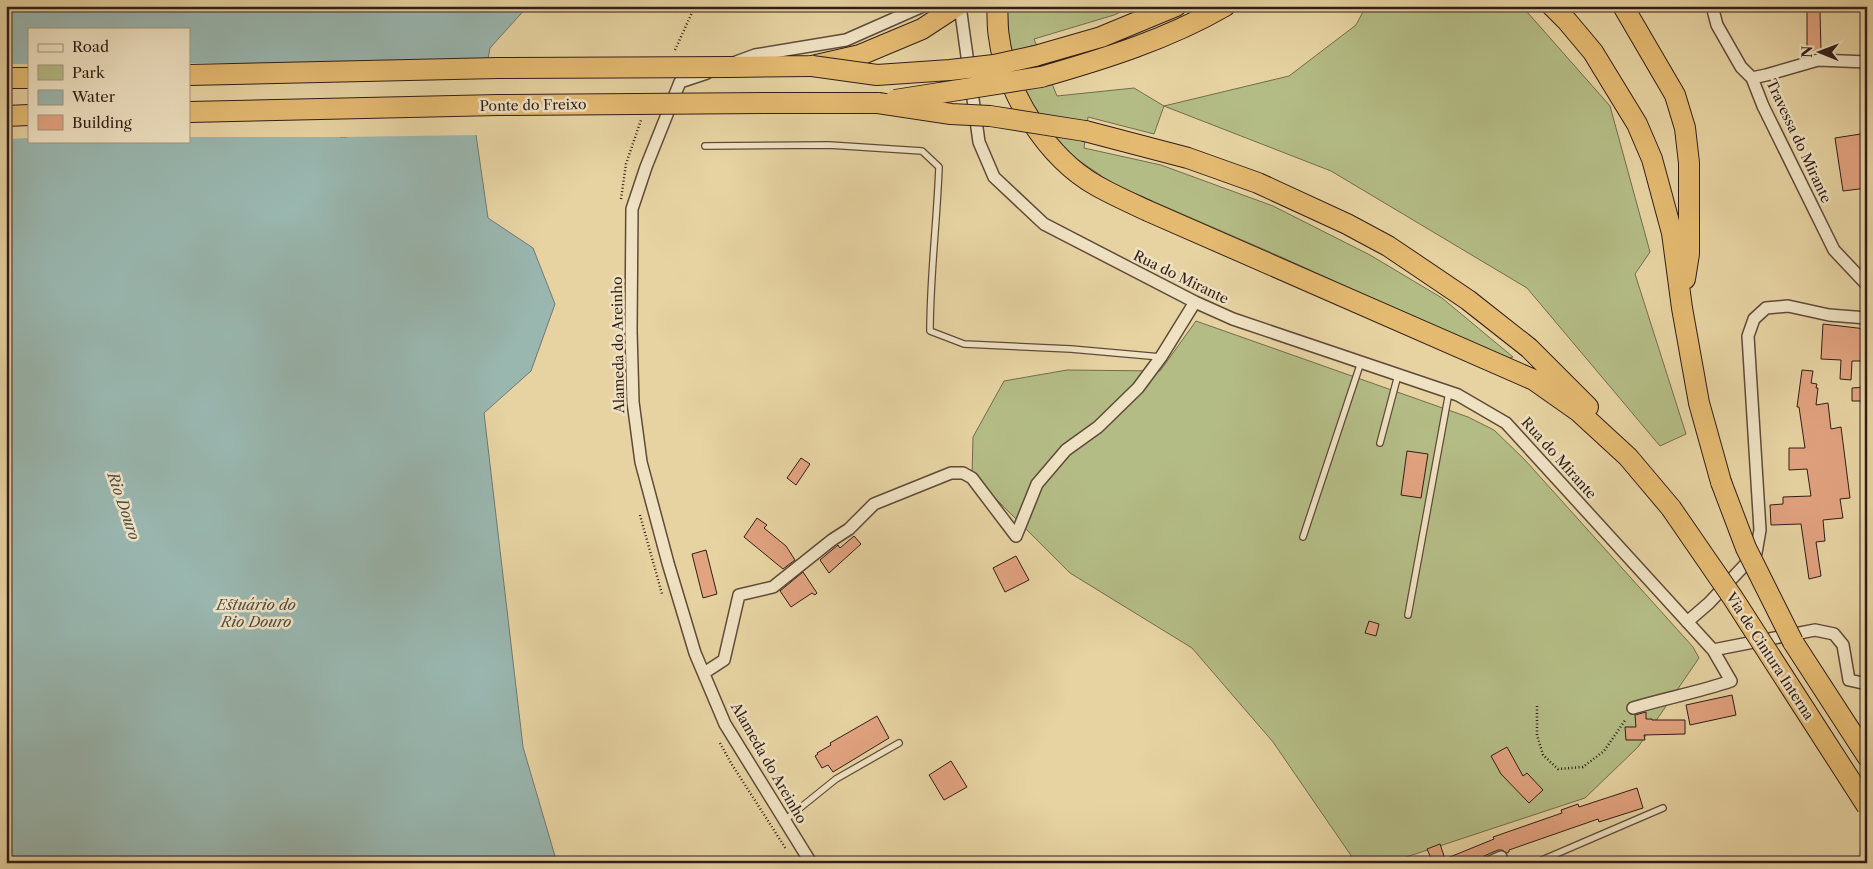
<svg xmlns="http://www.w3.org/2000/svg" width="1873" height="869" font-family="'Libre Caslon Text',serif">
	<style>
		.green { fill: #b4bc85; stroke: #736c4e }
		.water { fill: #99b6af; stroke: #707972; fill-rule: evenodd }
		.pier { fill: #e7d3a2; fill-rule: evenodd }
		.building { fill: #e2a380; stroke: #321d16 }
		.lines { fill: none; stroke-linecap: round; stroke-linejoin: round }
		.service-casing { stroke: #5f4a39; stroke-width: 8 }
		.minor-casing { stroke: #5f4a39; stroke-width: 14 }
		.motorway-casing { stroke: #321d16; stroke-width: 22 }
		.path { stroke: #321d16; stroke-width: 2.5; stroke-dasharray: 1 2.5; stroke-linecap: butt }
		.service { stroke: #efe2c3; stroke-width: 5.5 }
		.minor { stroke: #efe2c3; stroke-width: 11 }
		.motorway { stroke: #e4ba71; stroke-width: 20 }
		.motorway-bridge-casing { stroke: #321d16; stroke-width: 22; stroke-linecap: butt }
		.motorway-bridge { stroke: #e4ba71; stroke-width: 20 }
		.labels { text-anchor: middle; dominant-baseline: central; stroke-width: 5; stroke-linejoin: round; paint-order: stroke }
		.street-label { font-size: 14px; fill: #321d16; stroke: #efe2c3 }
		.water-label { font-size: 15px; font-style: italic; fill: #514b44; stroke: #efe2c3 }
	</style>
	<rect width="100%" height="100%" fill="#e7d3a2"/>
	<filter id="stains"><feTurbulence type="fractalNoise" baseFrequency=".004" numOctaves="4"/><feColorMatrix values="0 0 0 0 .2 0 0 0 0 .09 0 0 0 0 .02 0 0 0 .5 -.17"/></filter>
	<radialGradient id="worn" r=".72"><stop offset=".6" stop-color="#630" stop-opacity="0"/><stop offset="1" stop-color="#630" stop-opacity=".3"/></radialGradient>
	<path class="green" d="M1007,6H1133L1114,15L1034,39L1057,96L1134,88L1164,106L1289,76L1356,25L1366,6H1518L1528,13L1610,106L1650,252L1635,274L1686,434L1660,446L1527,288L1331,171L1164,106L1154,134L1088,117L1084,148L1161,165L1273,206L1370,255L1442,298L1513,357L1506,359L1279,256L1113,184L1071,155L1058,143L1028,103L1009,40Z
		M1196,321L1468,417L1494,430L1525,460L1693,647L1699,658L1638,747L1585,798L1388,863H1359L1352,857L1273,742L1192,648L1070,573L972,475L973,437L1004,381L1067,370L1160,371Z"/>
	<path class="water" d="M6,6H528L490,48L475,128L488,218L533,248L555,304L531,371L484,413L523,747L557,863H6ZM29,29H189V141H29ZM352,68V131L347,137H340L334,132V69Z"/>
	<path class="pier" d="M490,60L477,128L478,135L340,137H189V63H339ZM350,69V130L346,134L341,135L336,131V70Z
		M6,64H29V138L6,139Z"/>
	<path class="building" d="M1807,11H1820L1821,51H1807Z
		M1867,133V188L1843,191L1835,138Z
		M1823,324L1866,329L1863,361H1852L1851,380L1840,379L1841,360L1821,359Z
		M1802,370L1813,371L1811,383L1817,384L1816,388H1818L1816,405L1828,403L1831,429L1841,427L1850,498L1840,499L1843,518L1823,520L1825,541L1816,542L1821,576L1809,579L1801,524L1771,525L1770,505L1783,504V497L1811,496L1807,469L1789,470V448H1805L1799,407H1797Z
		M1867,387V401H1852V388Z
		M1407,451L1428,454L1421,498L1401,495Z
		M801,458L810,464L796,485L787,478Z
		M757,518L767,525L764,528L786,546L795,560L783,569L744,537Z
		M854,536L861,544L829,573L820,560L838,545L840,548Z
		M706,550L717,594L703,598L692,554Z
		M1016,556L1029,580L1005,592L993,568Z
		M803,572L817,593L815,595L812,593L791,607L780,591Z
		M1369,621L1379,624L1376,636L1365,633Z
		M1732,695L1736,715L1690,725L1686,705Z
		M1646,712V719H1652V720H1685V734L1644,735L1645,740H1626L1625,727H1636L1635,715Z
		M877,716L889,738L833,772L828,765L822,768L815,756L818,754L817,753L831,745L830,743Z
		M1507,747L1523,776L1527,773L1543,790L1529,803L1501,774L1491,756Z
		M951,761L967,787L944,800L929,775Z
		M1637,788L1643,808L1599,822L1598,819L1509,850V852L1507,853L1502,850H1498L1484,856L1481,863H1433L1427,849L1440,844L1445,859L1494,839L1493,837L1562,813L1561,810L1578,804L1579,807Z"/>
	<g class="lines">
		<g class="service-casing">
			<path id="service" d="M705,146L829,145L922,151L939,167C937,222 930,276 930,331L964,344L1071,349L1161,357
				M1380,443L1398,375
				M1303,537L1361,362
				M1408,615L1449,392
				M785,820L836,779L899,743
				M1535,863L1663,808"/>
		</g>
		<g class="minor-casing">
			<path id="minor" d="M960,6L979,142L994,177L1044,224L1195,302L1233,319L1458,395L1506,423L1713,650L1731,681C1699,692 1666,698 1633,708
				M1712,6L1717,25L1741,67L1752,78L1763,106L1834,250L1867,285
				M736,62L755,55L846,40L923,6
				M707,73L680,82L646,167L632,209L631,331L633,402L641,462L668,563L695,653L725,724L811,863
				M1752,78L1766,75L1818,60L1867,62
				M1016,536L1037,484L1066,450L1098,427L1138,388L1161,357L1195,302
				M1687,622L1709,603L1756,553L1760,530L1748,336L1754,319L1766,308L1788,306L1829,315L1867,318
				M1713,650L1815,630L1834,634L1843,645L1849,680L1867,684
				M704,673L724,660L739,595L773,587L832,540L849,529L874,504L951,473H963L972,478L1016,536
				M1488,863L1501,857"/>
		</g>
		<g class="motorway-casing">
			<path id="motorway" d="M997,6C998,16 997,27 999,37C1006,93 1047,158 1097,186C1113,195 1131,203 1148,211L1534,380L1578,411L1628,457L1671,508
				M1552,6L1567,21L1593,52L1637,124L1652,159L1672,233L1682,308L1699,403L1721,482
				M1623,6L1675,95L1685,128L1689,163V254L1685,279
				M1035,56L1101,37L1176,6
				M730,67L812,66L860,55L922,29L957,6
				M189,75L498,68
				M1041,77C1104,59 1168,39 1225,6
				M6,78H29
				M771,103H878
				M189,112L498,105
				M6,116L29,115
				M1085,131L1188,158L1258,183L1347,224L1388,246L1468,300L1529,348L1588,407
				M1793,642L1867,756"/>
		</g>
		<path class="path" d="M675,50L695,6
			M621,199L626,164L641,120
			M640,515L662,594
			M1537,706V735L1543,755L1558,769L1583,767L1604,751L1626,719
			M720,743L731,763L786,849"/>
		<use href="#service" class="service"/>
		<use href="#minor" class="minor"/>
		<use href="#motorway" class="motorway"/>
		<g class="motorway-bridge-casing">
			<path id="motorway-bridge" d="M812,66L877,75L950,70L994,65L1035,56
				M498,68L730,67
				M895,100L1041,77
				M878,103L951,114L990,116L1085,131
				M498,105L771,103
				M1721,482L1746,548L1793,642
				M1671,508L1733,598L1867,806"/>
		</g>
		<use href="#motorway-bridge" class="motorway-bridge"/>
	</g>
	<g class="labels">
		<g class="street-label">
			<text transform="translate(533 105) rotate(-1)">Ponte do Freixo</text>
			<text transform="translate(1799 141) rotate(65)">Travessa do Mirante</text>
			<text transform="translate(1181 277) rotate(26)">Rua do Mirante</text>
			<text transform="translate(618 345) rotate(-91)">Alameda do Areinho</text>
			<text transform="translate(1559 458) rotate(48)">Rua do Mirante</text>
			<text transform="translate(1770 656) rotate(57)">Via de Cintura Interna</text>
			<text transform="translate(769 763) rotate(60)">Alameda do Areinho</text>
		</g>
		<g class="water-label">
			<text transform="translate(124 506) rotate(71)">Rio Douro</text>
			<text x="256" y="604">Estuário do<tspan x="256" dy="17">Rio Douro</tspan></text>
		</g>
	</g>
	<rect width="1873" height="869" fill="none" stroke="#e7d3a2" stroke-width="25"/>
	<rect x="8" y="8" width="1858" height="854" fill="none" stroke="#321d16" stroke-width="2.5"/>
	<rect x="12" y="12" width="1848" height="844" fill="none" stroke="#321d16"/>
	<rect x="28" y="28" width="162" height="115" fill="#efe2c3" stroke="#a3937e"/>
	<rect x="38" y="44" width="25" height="8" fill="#efe2c3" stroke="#a3937e"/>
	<text x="72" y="52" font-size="15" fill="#321d16">Road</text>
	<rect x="38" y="65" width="25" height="15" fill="#b4bc85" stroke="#a3937e"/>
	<text x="72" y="78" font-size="15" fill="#321d16">Park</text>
	<rect x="38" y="90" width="25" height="15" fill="#99b6af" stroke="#a3937e"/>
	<text x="72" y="102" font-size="15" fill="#321d16">Water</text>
	<rect x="38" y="115" width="25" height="15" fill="#e2a380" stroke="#a3937e"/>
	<text x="72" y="128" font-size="15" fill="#321d16">Building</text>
	<g transform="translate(1820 52) rotate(271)" stroke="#efe2c3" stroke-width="4" paint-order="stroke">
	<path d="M0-4L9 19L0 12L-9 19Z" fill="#321d16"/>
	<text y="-8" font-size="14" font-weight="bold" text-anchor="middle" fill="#321d16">N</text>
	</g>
	<rect width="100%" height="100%" filter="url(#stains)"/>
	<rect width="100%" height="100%" fill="url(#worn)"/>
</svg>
